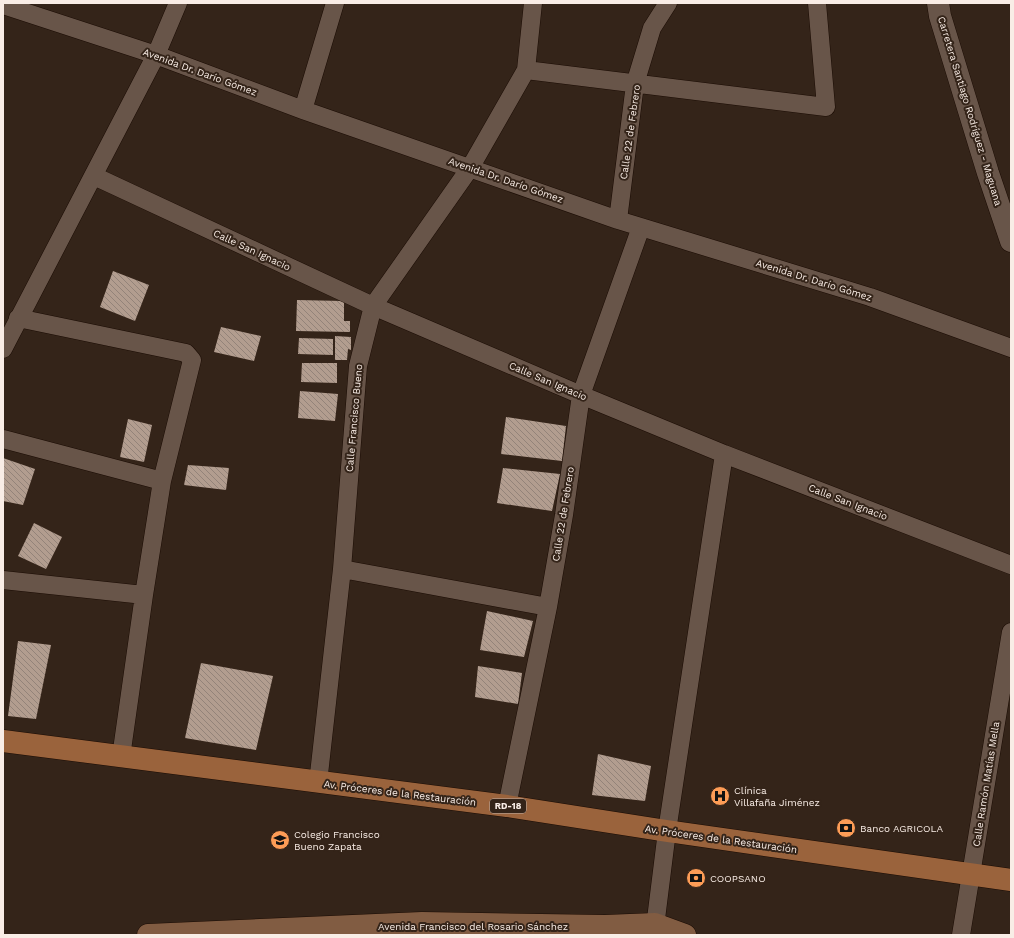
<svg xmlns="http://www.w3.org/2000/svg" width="1014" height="938" font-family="'Work Sans',sans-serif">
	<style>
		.building { fill: url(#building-back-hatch) }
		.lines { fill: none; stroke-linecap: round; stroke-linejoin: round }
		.minor-casing { stroke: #1b0c04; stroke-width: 19 }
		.tertiary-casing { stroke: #1b0c04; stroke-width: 23 }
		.secondary-casing { stroke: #1b0c04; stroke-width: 23 }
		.primary-casing { stroke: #1b0c04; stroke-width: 23 }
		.minor { stroke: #685549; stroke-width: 18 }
		.tertiary { stroke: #685549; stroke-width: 22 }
		.secondary { stroke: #815c42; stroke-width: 22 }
		.primary { stroke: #9a633c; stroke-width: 22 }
		.labels { text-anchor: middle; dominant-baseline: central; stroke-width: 4; stroke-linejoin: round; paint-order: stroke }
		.shield { fill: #342419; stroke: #beb1a8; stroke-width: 1 }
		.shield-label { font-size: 9px; font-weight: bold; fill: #f9ede6 }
		.street-label { font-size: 10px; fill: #f9ede6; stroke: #342419 }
		.poi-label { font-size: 10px; fill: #f9ede6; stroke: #342419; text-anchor: start }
	</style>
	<defs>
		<pattern id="building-back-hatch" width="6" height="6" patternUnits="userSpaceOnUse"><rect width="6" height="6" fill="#b29d8f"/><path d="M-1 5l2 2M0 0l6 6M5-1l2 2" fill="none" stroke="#938379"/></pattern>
	</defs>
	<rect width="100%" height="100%" fill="#342419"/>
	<path class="building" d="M113,271L149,285L135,321L100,307Z
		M297,300L344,301V321H350V332L296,331Z
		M221,327L261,336L254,361L214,352Z
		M335,336L351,337V350L348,349L347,360H335Z
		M299,338L333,339V355L298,354Z
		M302,363H337V383L301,382Z
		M300,391L338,394L335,421L298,418Z
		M506,417L566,426L562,461L501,454Z
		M128,419L152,425L144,462L120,457Z
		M3,458L35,469L23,505L3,501Z
		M188,465L229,468L226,490L184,485Z
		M503,468L560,474L552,511L497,503Z
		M34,523L62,537L46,569L18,556Z
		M487,611L533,621L524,657L480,650Z
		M18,641L51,645L36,719L8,716Z
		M201,663L273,676L256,750L185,738Z
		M478,666L522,673L518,704L475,697Z
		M598,754L651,766L645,801L592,795Z"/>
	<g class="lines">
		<g class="minor-casing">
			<path id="minor" d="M3,5L156,55L303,110L618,220L870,297L1011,348
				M526,70L826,107L817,3
				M303,110L335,3
				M94,176L373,306L581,395L724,454L1011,565
				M618,220L635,84L652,28L668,3
				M18,318L186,353L192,360L162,481
				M3,349L156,55L178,3
				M3,439L162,481L144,595L121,757
				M342,569L548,607
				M3,580L144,595
				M318,783L342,569L358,366L373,306L470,168L526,70L533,3
				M507,806L548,607L564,515L581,395L641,227
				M654,935L667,831L724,454
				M961,935L1011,632"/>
		</g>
		<g class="tertiary-casing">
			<path id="tertiary" d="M938,3L940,16L988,173L1011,241"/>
		</g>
		<g class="secondary-casing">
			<path id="secondary" d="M148,935L422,923L605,926L655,924L685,935"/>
		</g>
		<g class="primary-casing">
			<path id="primary" d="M3,741L507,806L667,831L1011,880"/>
		</g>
		<use href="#minor" class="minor"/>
		<use href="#tertiary" class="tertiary"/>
		<use href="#secondary" class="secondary"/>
		<use href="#primary" class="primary"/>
	</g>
	<defs>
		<g id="hospital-disc" transform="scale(1)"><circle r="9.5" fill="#fd9c56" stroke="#342419"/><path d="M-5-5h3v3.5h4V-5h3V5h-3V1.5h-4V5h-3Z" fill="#111"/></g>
		<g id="bank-disc" transform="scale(1)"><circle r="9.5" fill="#fd9c56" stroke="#342419"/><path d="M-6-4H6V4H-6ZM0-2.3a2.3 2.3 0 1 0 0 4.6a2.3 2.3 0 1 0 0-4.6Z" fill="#111"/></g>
		<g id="school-disc" transform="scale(1)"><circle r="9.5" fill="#fd9c56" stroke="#342419"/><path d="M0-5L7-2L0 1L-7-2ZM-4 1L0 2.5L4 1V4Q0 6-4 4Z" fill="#111"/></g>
	</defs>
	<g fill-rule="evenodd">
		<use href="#hospital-disc" x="720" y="796"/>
		<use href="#bank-disc" x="846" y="828"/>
		<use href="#school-disc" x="280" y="840"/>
		<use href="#bank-disc" x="696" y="878"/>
	</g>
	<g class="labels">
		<rect class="shield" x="490" y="799" width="36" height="14" rx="3"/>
		<g class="shield-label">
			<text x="508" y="806">RD-18</text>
		</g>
		<g class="street-label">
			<text transform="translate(200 72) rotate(20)">Avenida Dr. Darío Gómez</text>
			<text transform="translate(970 111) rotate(73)">Carretera Santiago Rodríguez - Maguana</text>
			<text transform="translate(630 132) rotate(-82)">Calle 22 de Febrero</text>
			<text transform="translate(506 180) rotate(19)">Avenida Dr. Darío Gómez</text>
			<text transform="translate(252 250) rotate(25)">Calle San Ignacio</text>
			<text transform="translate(814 280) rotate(17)">Avenida Dr. Darío Gómez</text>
			<text transform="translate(548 381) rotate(23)">Calle San Ignacio</text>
			<text transform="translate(354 418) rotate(-85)">Calle Francisco Bueno</text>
			<text transform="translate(848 502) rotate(21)">Calle San Ignacio</text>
			<text transform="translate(563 514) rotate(-81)">Calle 22 de Febrero</text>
			<text transform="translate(986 784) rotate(-81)">Calle Ramón Matías Mella</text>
			<text transform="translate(400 793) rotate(7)">Av. Próceres de la Restauración</text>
			<text transform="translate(721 839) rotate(8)">Av. Próceres de la Restauración</text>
			<text x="473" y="926">Avenida Francisco del Rosario Sánchez</text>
		</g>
		<g class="poi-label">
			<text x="734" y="790">Clínica<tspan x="734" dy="12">Villafaña Jiménez</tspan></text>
			<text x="860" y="828">Banco AGRICOLA</text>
			<text x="294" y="834">Colegio Francisco<tspan x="294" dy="12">Bueno Zapata</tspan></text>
			<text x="710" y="878">COOPSANO</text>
		</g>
	</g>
	<rect width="1014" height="938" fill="none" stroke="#f9ede6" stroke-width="8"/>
</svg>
